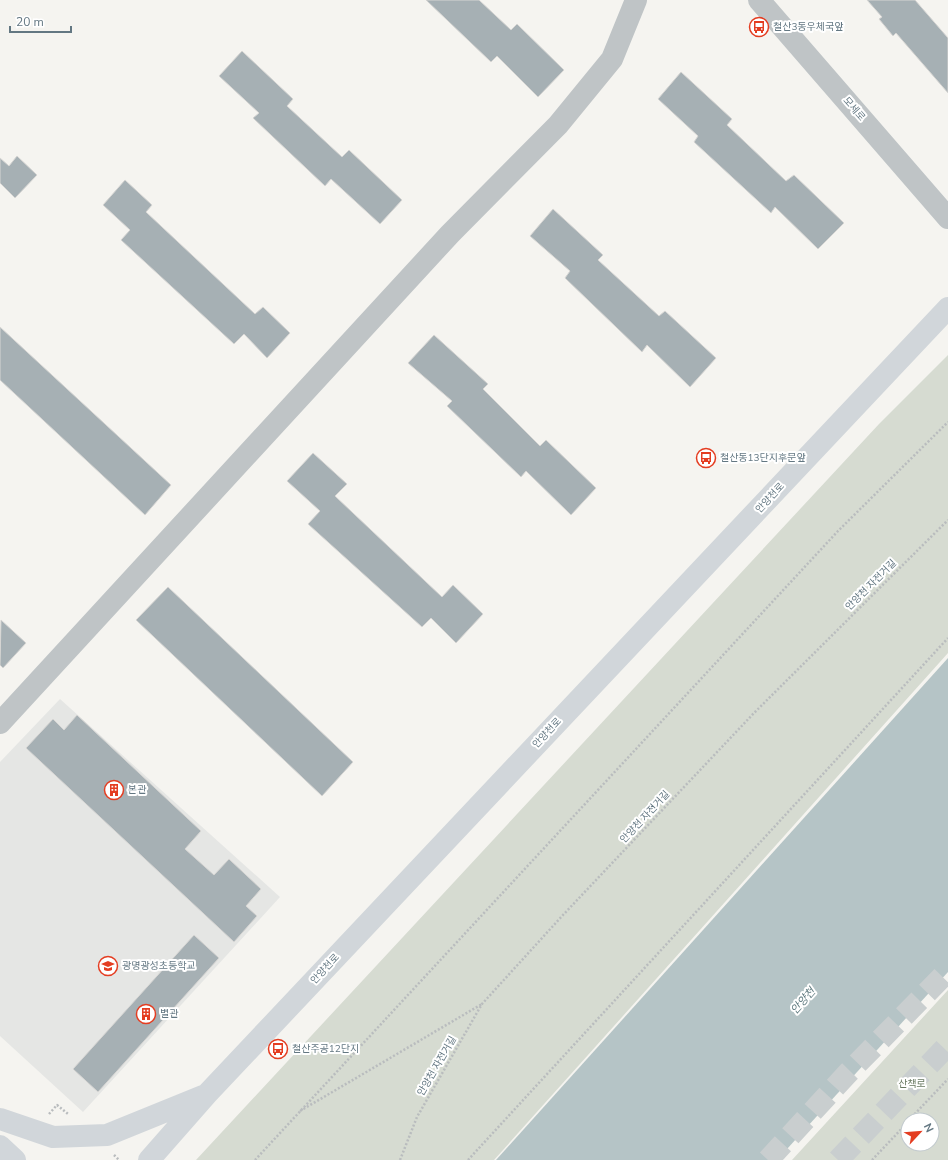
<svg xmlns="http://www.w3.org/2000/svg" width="948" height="1160" font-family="'Nunito Sans','Noto Sans KR',sans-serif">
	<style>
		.built { fill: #e5e6e4 }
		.green { fill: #d6dbd1; fill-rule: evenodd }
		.water { fill: #b5c4c6 }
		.building { fill: #a6b0b4; stroke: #d6d5d3 }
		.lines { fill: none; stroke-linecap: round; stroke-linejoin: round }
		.highway-tunnel { stroke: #c9cecf; stroke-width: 22; stroke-dasharray: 22 11; stroke-linecap: butt }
		.path { stroke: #b9bcbe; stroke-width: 2.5; stroke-dasharray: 2 2; stroke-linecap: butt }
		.minor { stroke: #bfc4c6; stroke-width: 22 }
		.major { stroke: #d1d6da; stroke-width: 22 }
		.labels { text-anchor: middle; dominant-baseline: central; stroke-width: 4; stroke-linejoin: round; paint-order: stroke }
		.poi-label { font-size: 10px; fill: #637782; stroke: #fff; text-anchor: start }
		.street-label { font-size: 10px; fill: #637782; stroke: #fff }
		.park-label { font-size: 10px; fill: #697962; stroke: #fff }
		.water-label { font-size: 11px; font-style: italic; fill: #5f7a7f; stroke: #fff }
	</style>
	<rect width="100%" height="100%" fill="#f5f4f0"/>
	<path class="built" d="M60,699L280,897L83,1112L0,1036V762Z"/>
	<path class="green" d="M948,355V653L494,1160H196L879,424Z
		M948,990V1160H792ZM908,1120H932V1144H908Z"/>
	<path class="water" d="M948,658V972L777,1160H496Z"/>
	<path class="building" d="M426,0H479L511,30L517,24L564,70L538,97L497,56L491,62Z
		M867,0H915L948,38V93L896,33L893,36L879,19L882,17Z
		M242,51L293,99L287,106L342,157L349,150L402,200L380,224L331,179L325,186L253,118L259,113L219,76Z
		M681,72L732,119L727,125L786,181L794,175L844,223L818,249L775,207L771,213L694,142L698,136L658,99Z
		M17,156L37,175L15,198L0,183V158L9,166Z
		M125,180L152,205L146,212L255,314L263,307L290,333L267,358L244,334L234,344L121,240L130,230L103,205Z
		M553,209L603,255L598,260L659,316L665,311L716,358L690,387L647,345L642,352L565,278L570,271L530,236Z
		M0,327L171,485L145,515L0,380Z
		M434,335L488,384L483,389L540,446L546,440L596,488L571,515L526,471L521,477L447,406L452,401L408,363Z
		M313,453L347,484L335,496L442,597L453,585L483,614L456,643L431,618L422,627L308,524L320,511L287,481Z
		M168,587L353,762L322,796L136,620Z
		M1,620L26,643L3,668L0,665Z
		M77,715L201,831L185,849L214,875L229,859L261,889L246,906L257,916L234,942L26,748L53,719L64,730Z
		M194,935L219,958L98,1092L73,1069Z"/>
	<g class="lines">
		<path class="highway-tunnel" d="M768,1160L848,1073L948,971
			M838,1160L948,1045"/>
		<path class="path" d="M300,1111L482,1004
			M49,1114L57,1105L68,1114
			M909,1120L948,1079
			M114,1155L119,1160
			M255,1160L838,531L948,422
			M400,1160L417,1117L482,1004L563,915L754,713L948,520
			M468,1160L948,638
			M872,1160L908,1122"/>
		<path class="minor" d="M759,0L948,218
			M0,723L450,234L558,125L612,59L636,0"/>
		<path class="major" d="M0,1119L53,1137L107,1135L203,1096
			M0,1146L15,1160
			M149,1160L207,1094L948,308"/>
	</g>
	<defs>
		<g id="bus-ring" transform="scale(1)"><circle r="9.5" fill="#fff" stroke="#e43d21" stroke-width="1.5"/><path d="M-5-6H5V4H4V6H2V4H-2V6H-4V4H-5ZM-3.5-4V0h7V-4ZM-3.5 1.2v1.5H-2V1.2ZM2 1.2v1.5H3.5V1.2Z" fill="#e43d21"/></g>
		<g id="building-ring" transform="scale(1)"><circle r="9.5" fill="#fff" stroke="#e43d21" stroke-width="1.5"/><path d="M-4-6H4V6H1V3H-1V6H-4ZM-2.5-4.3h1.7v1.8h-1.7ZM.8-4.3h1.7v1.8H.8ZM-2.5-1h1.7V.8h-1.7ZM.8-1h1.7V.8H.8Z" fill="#e43d21"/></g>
		<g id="school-ring" transform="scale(1)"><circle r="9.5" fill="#fff" stroke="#e43d21" stroke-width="1.5"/><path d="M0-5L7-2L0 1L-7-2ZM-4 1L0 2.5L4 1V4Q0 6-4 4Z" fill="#e43d21"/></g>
	</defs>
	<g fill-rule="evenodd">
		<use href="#bus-ring" x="759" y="27"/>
		<use href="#bus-ring" x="706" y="458"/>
		<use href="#building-ring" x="114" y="790"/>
		<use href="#school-ring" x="108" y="966"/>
		<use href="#building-ring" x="146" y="1014"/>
		<use href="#bus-ring" x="278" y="1049"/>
	</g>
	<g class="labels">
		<g class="poi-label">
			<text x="773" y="27">철산3동우체국앞</text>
			<text x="720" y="458">철산동13단지후문앞</text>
			<text x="128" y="790">본관</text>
			<text x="122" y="966">광명광성초등학교</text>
			<text x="160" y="1014">별관</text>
			<text x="292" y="1049">철산주공12단지</text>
		</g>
		<g class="street-label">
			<text transform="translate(854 109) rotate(49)">모세로</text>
			<text transform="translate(770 498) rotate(-47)">안양천로</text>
			<text transform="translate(871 585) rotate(-45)">안양천 자전거길</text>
			<text transform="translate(547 733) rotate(-47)">안양천로</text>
			<text transform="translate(645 817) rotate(-47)">안양천 자전거길</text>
			<text transform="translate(325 969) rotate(-47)">안양천로</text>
			<text transform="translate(437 1066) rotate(-60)">안양천 자전거길</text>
		</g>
		<g class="park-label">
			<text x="912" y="1084">산책로</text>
		</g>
		<g class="water-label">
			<text transform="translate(803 1001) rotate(-48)">안양천</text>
		</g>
	</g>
	<g transform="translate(920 1132) rotate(64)"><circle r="19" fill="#ffffff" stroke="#c1c9cd"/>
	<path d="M0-3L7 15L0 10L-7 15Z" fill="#e43d21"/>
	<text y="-6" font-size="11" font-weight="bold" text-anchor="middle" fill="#637782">N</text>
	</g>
	<path d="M10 26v6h61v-6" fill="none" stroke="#637782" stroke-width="2"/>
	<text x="16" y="26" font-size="12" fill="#637782" stroke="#ffffff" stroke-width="3" paint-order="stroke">20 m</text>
</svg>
